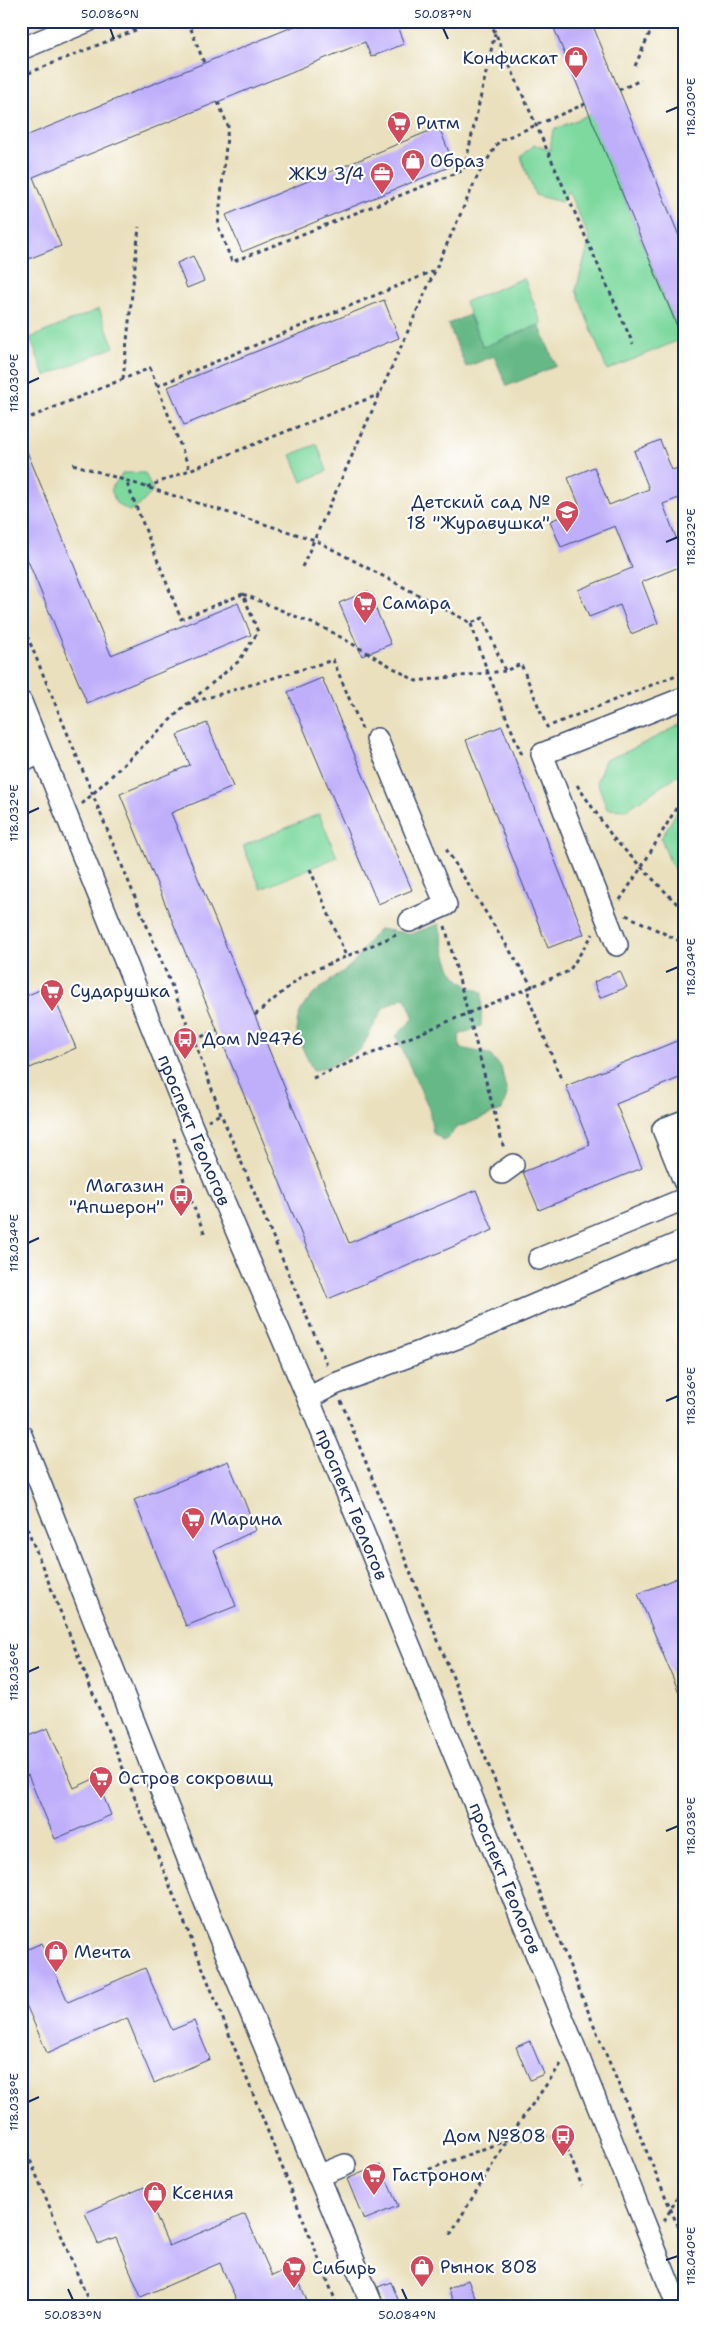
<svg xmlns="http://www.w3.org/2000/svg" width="705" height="2328" font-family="'Shantell Sans',sans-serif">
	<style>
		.green { fill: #7ed99f; stroke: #4c847e }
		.forest { fill: #66b986; stroke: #407472 }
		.building { fill: #bfaffb }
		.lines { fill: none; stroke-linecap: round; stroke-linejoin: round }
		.minor-casing { stroke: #3a4a6c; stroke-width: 24 }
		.path { stroke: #3a4a6c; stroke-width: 3; stroke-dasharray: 4 4; stroke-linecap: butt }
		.minor { stroke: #fff; stroke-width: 21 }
		.ticks { fill: none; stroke: #1b2f5e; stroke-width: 2 }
		.labels { text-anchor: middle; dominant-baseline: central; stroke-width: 4.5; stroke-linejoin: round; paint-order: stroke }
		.poi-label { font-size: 18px; fill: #1b2f5e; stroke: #fff; text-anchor: start }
		.street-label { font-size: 18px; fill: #1b2f5e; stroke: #fff }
		.neatline { fill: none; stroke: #1b2f5e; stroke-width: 2 }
		.ticks-label { font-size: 12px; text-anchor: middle; fill: #1b2f5e }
	</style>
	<rect width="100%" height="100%" fill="#fff"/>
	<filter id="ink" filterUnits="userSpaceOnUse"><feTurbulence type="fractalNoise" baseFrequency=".02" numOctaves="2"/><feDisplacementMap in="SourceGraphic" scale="10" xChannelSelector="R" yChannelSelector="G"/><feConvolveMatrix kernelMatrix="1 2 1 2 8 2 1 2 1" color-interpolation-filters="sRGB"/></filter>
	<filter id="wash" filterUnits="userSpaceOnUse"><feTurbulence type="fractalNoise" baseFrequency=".0096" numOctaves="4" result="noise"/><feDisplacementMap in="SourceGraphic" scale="20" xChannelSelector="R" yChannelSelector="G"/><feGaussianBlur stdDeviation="1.12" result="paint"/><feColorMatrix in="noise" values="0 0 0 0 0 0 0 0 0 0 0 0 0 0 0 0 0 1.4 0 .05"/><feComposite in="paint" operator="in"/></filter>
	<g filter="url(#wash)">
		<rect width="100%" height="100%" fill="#eae0bd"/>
		<path class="green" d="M590,114L673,319L684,316V338L607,370L576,290L590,239L568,191L561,202L535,195L521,157L534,145L550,150L553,130Z
			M524,278L542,324L483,348L465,302Z
			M99,309L114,347L45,376L30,338Z
			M317,444L327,471L302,482L291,455Z
			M123,473H145L153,491L139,506L129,511L116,503L111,489Z
			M684,723V771L626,810L607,809L597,781L605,760L628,751Z
			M684,800V885L670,862L661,838Z
			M319,814L337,857L261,889L243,846Z"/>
		<path class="forest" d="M469,315L483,347L539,325L556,366L507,386L494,356L466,367L448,324Z
			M439,924C447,957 445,980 482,992L481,1026L459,1035L460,1048L489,1054L501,1067L507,1094L502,1110L456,1128L445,1141L433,1133L429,1108L396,1036L414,1018L405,997L384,1007L361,1049L334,1064L313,1071C309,1061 298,1042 297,1031C294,999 331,983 351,965C362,954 368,939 380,929L411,934Z"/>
		<g id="blocks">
			<path class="building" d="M307,21H395L404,44L371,57L365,42L33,177L61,246L21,262V138Z
				M551,21H591L684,248V343Z
				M439,127L454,165L242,252L226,215Z
				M193,256L204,281L187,288L177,263Z
				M384,300L399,338L184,425L168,387Z
				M21,437L111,655L238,603L251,635L87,703L21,544Z
				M660,440L672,470L684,466V496L663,504L680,548L684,547V565L642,582L658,623L631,634L620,605L589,617L578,590L632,568L615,526L561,547L550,521L581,509L568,478L594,467L609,505L649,489L634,451Z
				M368,591L391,644L362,656L339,603Z
				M322,678L412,890L378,904L288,692Z
				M207,723L233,787L171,813L349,1243L476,1190L493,1230L328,1299L120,794L190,765L177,735Z
				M502,726L584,934L548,948L466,740Z
				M620,971L627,987L600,998L594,982Z
				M49,986L76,1048L30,1068L21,1047V998Z
				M684,1038V1076L616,1104L642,1168L539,1210L523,1172L590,1145L566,1086Z
				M228,1461L256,1530L214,1550L236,1606L186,1626L134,1500Z
				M684,1575V1702H683L638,1594Z
				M48,1728L74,1788L96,1778L111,1815L55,1839L28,1775L21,1778V1739Z
				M42,1943L68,2002L145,1968L172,2030L194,2021L210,2059L154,2083L127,2018L47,2053L21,1993V1952Z
				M530,2041L544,2074L530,2080L516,2047Z
				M380,2165L398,2206L364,2220L347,2179Z
				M144,2187L169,2246L245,2214L272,2276L293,2267L308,2303L300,2307H239L220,2263L141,2297L116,2237L98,2244L85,2213Z
				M468,2280L479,2307H456L448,2289Z
				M391,2282L401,2307H385L378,2287Z"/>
		</g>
	</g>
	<g filter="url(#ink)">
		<use href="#blocks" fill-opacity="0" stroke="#3a4a6c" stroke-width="1"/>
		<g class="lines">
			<g class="minor-casing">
				<g id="minor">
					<path d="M21,49L88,21"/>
					<path id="s1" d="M21,702L192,1127L308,1398L574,2046L678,2307"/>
					<path d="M377,739L446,905L410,921"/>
					<path d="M21,762L41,753"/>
					<path d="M617,945L542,754L684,698"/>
					<path d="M684,1121L663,1129L684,1181"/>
					<path d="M502,1173L513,1165"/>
					<path d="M539,1259L684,1199"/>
					<path d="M308,1398L335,1384L462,1336L684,1241"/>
					<path d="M21,1435L209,1912L373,2307"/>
					<path d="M318,2176L345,2165"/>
				</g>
			</g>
			<path class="path" d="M188,21L204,63
				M490,21L633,344
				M635,66L655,21
				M21,76L158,21
				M619,90L641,80
				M218,102L228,126L218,226L232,262L464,170L495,33
				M123,379L139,227
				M157,386L436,270
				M31,417L150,368L190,470
				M73,464L315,540L471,623L483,618L505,671L521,664L547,727L684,672
				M147,487L380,394
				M302,567L478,175L499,141L585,104
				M243,594L330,631L416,681L505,671
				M21,621L194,1040L221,1114L328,1367
				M471,624L488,673L522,755
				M187,704L333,660L362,729
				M577,785L614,839L684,911
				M82,804L187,704L239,661L258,632L243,594L181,619L126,481
				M446,849L532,986L528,997L562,1081
				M310,869L346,956
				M620,900L641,868L684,795
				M626,915L684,943
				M445,926L504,1149
				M255,1015L303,975L396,935
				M194,1040L217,1030
				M313,1078L569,971L593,934
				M208,1120L221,1114
				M174,1138L185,1185L205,1235
				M341,1401L588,2011L684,2241
				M21,1513L338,2307
				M21,2138L91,2307
				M414,2175L507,2140L562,2136L582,2186
				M664,2221L684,2186
				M450,2235L507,2140L561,2064"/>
			<use href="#minor" class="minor"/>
		</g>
	</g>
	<path class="ticks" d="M110,28L114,39M443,28L448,39M666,112L678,107M28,383L39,378M666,542L678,537M28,813L39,808M666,972L678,967M28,1243L39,1238M666,1401L678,1396M28,1672L39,1667M666,1831L678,1826M28,2102L39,2097M666,2260L678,2256M68,2289L73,2300M402,2289L407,2300"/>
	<defs>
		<g id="shop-pin" transform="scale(1.25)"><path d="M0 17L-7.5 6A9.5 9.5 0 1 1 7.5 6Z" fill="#d1495b" stroke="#fff"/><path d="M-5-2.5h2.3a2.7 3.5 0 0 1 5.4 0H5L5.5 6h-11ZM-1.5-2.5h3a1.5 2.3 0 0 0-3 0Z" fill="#fff"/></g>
		<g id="supermarket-pin" transform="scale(1.25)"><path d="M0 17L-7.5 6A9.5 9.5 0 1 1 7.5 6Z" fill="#d1495b" stroke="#fff"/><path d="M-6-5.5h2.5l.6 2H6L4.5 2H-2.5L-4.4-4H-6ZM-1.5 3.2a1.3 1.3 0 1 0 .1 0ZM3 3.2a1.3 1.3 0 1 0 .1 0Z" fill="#fff"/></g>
		<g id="office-pin" transform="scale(1.25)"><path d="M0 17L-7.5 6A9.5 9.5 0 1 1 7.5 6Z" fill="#d1495b" stroke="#fff"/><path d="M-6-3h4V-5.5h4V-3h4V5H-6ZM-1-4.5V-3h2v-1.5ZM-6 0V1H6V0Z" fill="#fff"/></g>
		<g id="school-pin" transform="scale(1.25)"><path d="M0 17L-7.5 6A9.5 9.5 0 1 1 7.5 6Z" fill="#d1495b" stroke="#fff"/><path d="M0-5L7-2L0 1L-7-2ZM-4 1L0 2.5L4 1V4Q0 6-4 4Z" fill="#fff"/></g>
		<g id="bus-pin" transform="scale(1.25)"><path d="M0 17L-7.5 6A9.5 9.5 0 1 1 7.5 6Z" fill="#d1495b" stroke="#fff"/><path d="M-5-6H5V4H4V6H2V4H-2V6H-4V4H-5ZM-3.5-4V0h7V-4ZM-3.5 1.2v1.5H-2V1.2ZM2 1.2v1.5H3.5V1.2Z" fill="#fff"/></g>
	</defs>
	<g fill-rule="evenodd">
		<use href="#shop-pin" x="576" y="58"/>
		<use href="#supermarket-pin" x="399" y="123"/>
		<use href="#shop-pin" x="413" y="161"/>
		<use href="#office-pin" x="382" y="174"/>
		<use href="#school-pin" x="567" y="512"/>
		<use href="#supermarket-pin" x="365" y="603"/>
		<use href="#supermarket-pin" x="52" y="991"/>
		<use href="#bus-pin" x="185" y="1039"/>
		<use href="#bus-pin" x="181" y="1196"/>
		<use href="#supermarket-pin" x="193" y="1519"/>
		<use href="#supermarket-pin" x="101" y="1778"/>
		<use href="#shop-pin" x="56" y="1952"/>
		<use href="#bus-pin" x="563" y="2136"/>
		<use href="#supermarket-pin" x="374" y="2175"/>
		<use href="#shop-pin" x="155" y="2193"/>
		<use href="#shop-pin" x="422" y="2267"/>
		<use href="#supermarket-pin" x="294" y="2268"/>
	</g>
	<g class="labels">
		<g class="poi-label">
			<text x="558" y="58" text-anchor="end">Конфискат</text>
			<text x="416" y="123">Ритм</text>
			<text x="430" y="161">Образ</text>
			<text x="364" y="174" text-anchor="end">ЖКУ 3/4</text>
			<text x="550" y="502" text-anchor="end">Детский сад №<tspan x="550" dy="21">18 "Журавушка"</tspan></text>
			<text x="382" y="603">Самара</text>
			<text x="70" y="991">Сударушка</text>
			<text x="202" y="1039">Дом №476</text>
			<text x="164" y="1186" text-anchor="end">Магазин<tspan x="164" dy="21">"Апшерон"</tspan></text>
			<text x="210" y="1519">Марина</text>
			<text x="118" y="1778">Остров сокровищ</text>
			<text x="74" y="1952">Мечта</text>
			<text x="546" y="2136" text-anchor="end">Дом №808</text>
			<text x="392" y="2175">Гастроном</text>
			<text x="172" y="2193">Ксения</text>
			<text x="440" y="2267">Рынок 808</text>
			<text x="312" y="2268">Сибирь</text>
		</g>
		<g class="street-label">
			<text stroke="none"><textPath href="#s1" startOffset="462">проспект Геологов</textPath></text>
			<text stroke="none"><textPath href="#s1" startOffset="868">проспект Геологов</textPath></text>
			<text stroke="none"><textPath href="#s1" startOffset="1272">проспект Геологов</textPath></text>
		</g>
	</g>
	<rect width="705" height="2328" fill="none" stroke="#fff" stroke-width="55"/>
	<rect x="28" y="28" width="650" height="2272" class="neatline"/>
	<g class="ticks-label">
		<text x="110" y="18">50.086°N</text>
		<text x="443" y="18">50.087°N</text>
		<text transform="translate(691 107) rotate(-90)" y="4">118.030°E</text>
		<text transform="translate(14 383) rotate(-90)" y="4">118.030°E</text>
		<text transform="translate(691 537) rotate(-90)" y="4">118.032°E</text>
		<text transform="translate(14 813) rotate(-90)" y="4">118.032°E</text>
		<text transform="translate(691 967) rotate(-90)" y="4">118.034°E</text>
		<text transform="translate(14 1243) rotate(-90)" y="4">118.034°E</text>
		<text transform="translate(691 1396) rotate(-90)" y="4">118.036°E</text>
		<text transform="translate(14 1672) rotate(-90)" y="4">118.036°E</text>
		<text transform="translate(691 1826) rotate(-90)" y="4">118.038°E</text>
		<text transform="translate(14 2102) rotate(-90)" y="4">118.038°E</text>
		<text transform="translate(691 2256) rotate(-90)" y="4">118.040°E</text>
		<text x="73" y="2319">50.083°N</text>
		<text x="407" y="2319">50.084°N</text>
	</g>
</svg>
